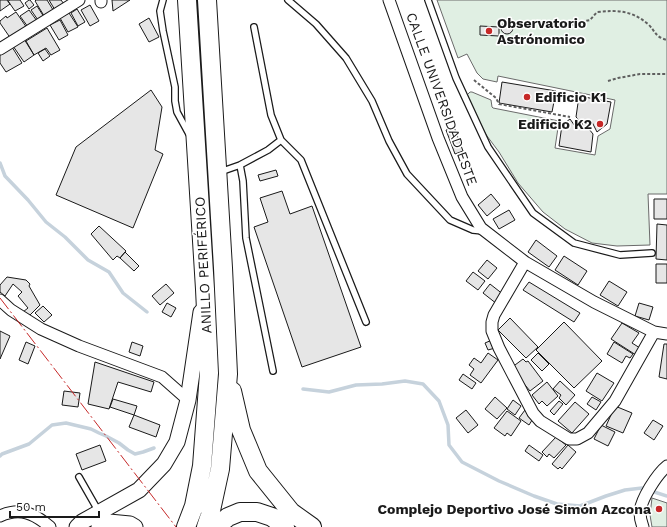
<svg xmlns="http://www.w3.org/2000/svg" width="667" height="527" font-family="'Work Sans',sans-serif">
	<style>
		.green { fill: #e0efe3; stroke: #6a6a6a }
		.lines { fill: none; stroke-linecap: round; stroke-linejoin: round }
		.stream { stroke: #c6d2dc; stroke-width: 3.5 }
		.building { fill: #e6e6e6; stroke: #1a1a1a }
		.service-casing { stroke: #1a1a1a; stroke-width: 8 }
		.minor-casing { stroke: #1a1a1a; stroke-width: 13 }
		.secondary-casing { stroke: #1a1a1a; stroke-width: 17 }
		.trunk-casing { stroke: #1a1a1a; stroke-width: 20 }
		.path { stroke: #5f5f5f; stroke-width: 2; stroke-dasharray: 3 2; stroke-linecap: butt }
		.service { stroke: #fff; stroke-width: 5.5 }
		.minor { stroke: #fff; stroke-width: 11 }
		.secondary { stroke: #fff; stroke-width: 15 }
		.trunk { stroke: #fff; stroke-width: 18 }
		.power { stroke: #c62828; stroke-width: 1; stroke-dasharray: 14 3 2 3; stroke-linecap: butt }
		.poi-dot { fill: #c62828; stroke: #fff; stroke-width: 1.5 }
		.labels { text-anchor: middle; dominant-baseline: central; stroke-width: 3; stroke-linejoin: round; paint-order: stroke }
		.poi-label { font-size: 14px; font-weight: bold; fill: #1a1a1a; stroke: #fff; text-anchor: start }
		.street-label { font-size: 14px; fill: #1a1a1a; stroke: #fff }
	</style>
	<rect width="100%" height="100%" fill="#fff"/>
	<path class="green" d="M437,0H667V194H648L650,245L617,246L592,243L565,229L543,212L518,183L499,152L487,136L477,119L467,95L470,92H472L491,100L492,107L493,108L559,121L555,148L595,155L598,136L610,129L615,100L498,76L497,82L483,79L477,73L467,54L458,58Z
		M652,498L667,503V527H652L650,515Z"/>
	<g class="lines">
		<path class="stream" d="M0,163L5,176L28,200L46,222L65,237L88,260L109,272L123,293L147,312
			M303,389L329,392L356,385L382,384L405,381L423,384L439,401L448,425L449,445L462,462L499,481L534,496L557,504L580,506L606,496L625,490L642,488L667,496
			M0,456L2,454L29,444L52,425L66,423L91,429L99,433L106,436L119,443L128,450L135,454L143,452L154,448"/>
	</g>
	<path class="building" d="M0,0H7L10,4L0,11Z
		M10,0H20L24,6L15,11L8,1Z
		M29,0H30L34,5L29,9L25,3Z
		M36,0H47L55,13L46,19L35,1Z
		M49,0H61L64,4L55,10Z
		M112,0H130L113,11Z
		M90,5L99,21L90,26L81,10Z
		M37,6L44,17L38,20L31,10Z
		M77,9L85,22L78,26L71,13Z
		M29,10L37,21L28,27L20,16Z
		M16,12L27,28L11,39L0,23V21L6,16L7,18Z
		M69,13L78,27L68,32L60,18Z
		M149,18L159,37L149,42L139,24Z
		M60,20L68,35L59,40L50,25Z
		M501 28a6 6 0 1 1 12 0a6 6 0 1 1-12 0Z
		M480,26L499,27V36L480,35Z
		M47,28L60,50L51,55L46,48L34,55L26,41Z
		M24,39L34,55L24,62L13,46Z
		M12,47L22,63L6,72L0,63V55Z
		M45,49L50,56L43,61L38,53Z
		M502,82L556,91L552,112L499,103Z
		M151,90L162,107L155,150L163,154L133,228L56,195L76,147Z
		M579,96L611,102L607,124L597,132L591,120L585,124L593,134L591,152L559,146L562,125L570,119L577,129L583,124L576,117Z
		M454,127L463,151L455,154L446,130Z
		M276,170L278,176L260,181L258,175Z
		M282,191L290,214L312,206L361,347L302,367L254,227L268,222L260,198Z
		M491,194L500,205L487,216L478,205Z
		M654,199H667V219H654Z
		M509,210L515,220L499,229L493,219Z
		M657,224L667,225V260L656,259Z
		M99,226L126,251L120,258L117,256L113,260L91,234Z
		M536,240L557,256L549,267L528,252Z
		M125,252L139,266L134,271L120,258Z
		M564,256L587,271L578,285L555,270Z
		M487,260L497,268L488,279L478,271Z
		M656,264H667V283H656Z
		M473,272L485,281L478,290L466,281Z
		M7,277L26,280L30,284L29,286L40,305L28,317L23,312L28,308L18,296L22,292L13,284L5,296L0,292V285Z
		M609,281L627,292L618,306L600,295Z
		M529,282L580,313L574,322L523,290Z
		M166,284L174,293L160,305L152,296Z
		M490,284L504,295L497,304L483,293Z
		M167,303L176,308L171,317L162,312Z
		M639,303L653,307L649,320L635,316Z
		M43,306L52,315L44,322L35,313Z
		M510,318L538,347L526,358L498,330Z
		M564,322L602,361L574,388L536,350Z
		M622,323L639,333L632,343L640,348L636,355L611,339Z
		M0,331L10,336L0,359Z
		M492,340L495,348L488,350L485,343Z
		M26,342L35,346L28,364L19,360Z
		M132,342L143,346L140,356L129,352Z
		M614,342L633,354L630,358L626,356L622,363L607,354Z
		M664,344H667V379L659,377Z
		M488,353L498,360L481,383L470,375L474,369L469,365L474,358L481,363Z
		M538,353L549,364L542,371L531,360Z
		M523,359L526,362L528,361L543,381L530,391L511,368Z
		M95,362L154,382L151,392L118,382L109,409L88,404Z
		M597,373L614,383L602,401L586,391Z
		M463,374L476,383L472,389L459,380Z
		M560,381L575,395L566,405L559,398L561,395L553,389Z
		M547,382L558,396L547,406L542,401L539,404L532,395Z
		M64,391L80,393L78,407L62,405Z
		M495,397L507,408L497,419L485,409Z
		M592,397L601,402L596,410L587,404Z
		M113,399L137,406L134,415L110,407Z
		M513,400L521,406L515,415L507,409Z
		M559,401L563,404L554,415L550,411Z
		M575,402L589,414L572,433L558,421Z
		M615,406L632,413L623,433L606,426Z
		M466,410L478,425L468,433L456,418Z
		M525,410L534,417L529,425L519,418Z
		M507,411L521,421L511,436L507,433L505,436L494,428Z
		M134,415L160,425L156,437L129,427Z
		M653,420L663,426L654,440L644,433Z
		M601,425L615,432L608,446L594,439Z
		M556,437L566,445L554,458L549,454L547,457L542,452Z
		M100,445L106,461L82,470L76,454Z
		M529,445L543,455L539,461L525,451Z
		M568,445L576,452L562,469L560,467L558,469L552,464Z"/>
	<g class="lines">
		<g class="service-casing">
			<path id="service" d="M163,0L160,11L163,31L175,87V101L177,112L189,134
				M288,0L316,24L346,58L372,101L389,141L407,174L450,220L473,230L483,231
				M428,0L456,78L488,147L533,213L574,243L620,255L652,253
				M281,140L301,160L366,322
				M240,165L243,181L246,238L273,371
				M220,172L240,165L268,150L281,140L271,115L254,27
				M79,477L99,512"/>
		</g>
		<g class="minor-casing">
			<path id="minor" d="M101,0V2
				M389,0L438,138L462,197L481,228L525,262L594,302L654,332L667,334
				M0,49L79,0
				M525,262L494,315L492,322V331L499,348L533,413L540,421L569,439H577L588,433L615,401L654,332
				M0,300L11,310L41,329L79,346L162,377L188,400
				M0,516C20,507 34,513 50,527
				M643,527C641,522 640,517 640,512C641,499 657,474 667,466"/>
		</g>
		<g class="secondary-casing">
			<path id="secondary" d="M77,527L82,522L139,490L164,464L177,442L188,400L201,312
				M99,527L109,522L130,524L135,527"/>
		</g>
		<g class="trunk-casing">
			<path id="trunk" d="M232,391L241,430L258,471L291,512L312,527
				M186,527L194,506L202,466L209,373L205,289L187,0
				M206,527L210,515L220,469L228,374L223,268L207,0
				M216,527L228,517L240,512H257L272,517L285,527"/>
		</g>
		<path class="path" d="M569,29L575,23L590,20L597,12C617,10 631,10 648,24C656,32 655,37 667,40
			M474,80L496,98L499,104L570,117
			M608,81L618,78L640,74H667"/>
		<use href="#service" class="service"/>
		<use href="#minor" class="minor"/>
		<use href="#secondary" class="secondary"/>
		<use href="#trunk" class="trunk"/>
		<path class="power" d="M0,298L176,527"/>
	</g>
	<g class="poi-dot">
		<circle cx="489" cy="31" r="4"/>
		<circle cx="527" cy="97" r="4"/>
		<circle cx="600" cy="124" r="4"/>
		<circle cx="659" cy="509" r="4"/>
	</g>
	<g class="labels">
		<g class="poi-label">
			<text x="497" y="23">Observatorio<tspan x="497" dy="16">Astrónomico</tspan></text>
			<text x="535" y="97">Edificio K1</text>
			<text x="592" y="124" text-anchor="end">Edificio K2</text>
			<text x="651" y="509" text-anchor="end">Complejo Deportivo José Simón Azcona</text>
		</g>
		<g class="street-label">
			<text transform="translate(442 99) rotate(70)">CALLE UNIVERSIDAD ESTE</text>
			<text transform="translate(203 265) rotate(-93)">ANILLO PERIFÉRICO</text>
		</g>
	</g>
	<path d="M10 511v6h89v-6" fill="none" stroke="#1a1a1a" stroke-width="2"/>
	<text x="16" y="511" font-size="12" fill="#1a1a1a" stroke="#ffffff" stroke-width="3" paint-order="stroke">50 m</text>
</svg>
